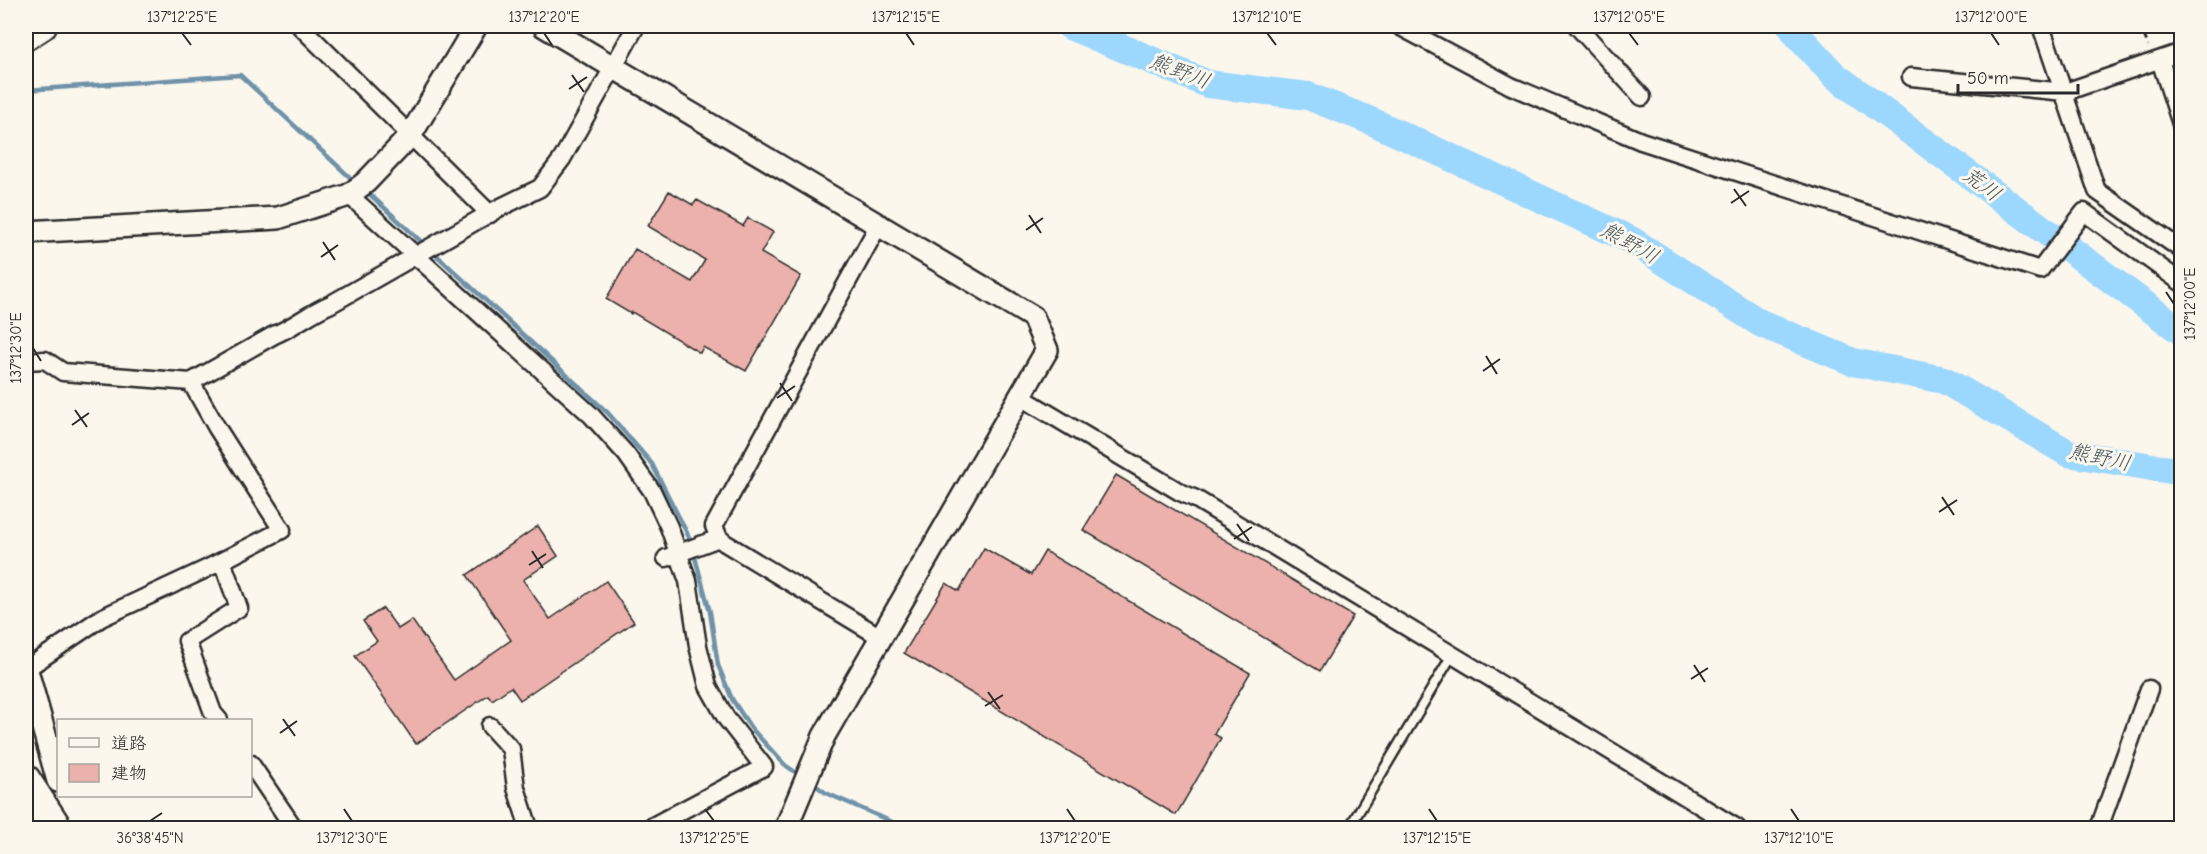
<svg xmlns="http://www.w3.org/2000/svg" width="2207" height="854" font-family="'Comic Neue','Klee One',sans-serif">
	<style>
		.lines { fill: none; stroke-linecap: round; stroke-linejoin: round }
		.stream { stroke: #6f92a9; stroke-width: 4.5 }
		.river { stroke: #9cd7fd; stroke-width: 28 }
		.building { fill: #ecb1ac; stroke: #2b2b2b; stroke-width: 1.5 }
		.service-casing { stroke: #2b2b2b; stroke-width: 13 }
		.minor-casing { stroke: #2b2b2b; stroke-width: 21 }
		.tertiary-casing { stroke: #2b2b2b; stroke-width: 26 }
		.primary-casing { stroke: #2b2b2b; stroke-width: 30 }
		.trunk-casing { stroke: #2b2b2b; stroke-width: 32 }
		.path { stroke: #2b2b2b; stroke-width: 3; stroke-dasharray: 6 4.5; stroke-linecap: butt }
		.service { stroke: #fbf7ec; stroke-width: 8 }
		.minor { stroke: #fbf7ec; stroke-width: 16 }
		.tertiary { stroke: #fbf7ec; stroke-width: 21 }
		.primary { stroke: #fbf7ec; stroke-width: 26 }
		.trunk { stroke: #fbf7ec; stroke-width: 27 }
		.ticks { fill: none; stroke: #2b2b2b; stroke-width: 2 }
		.labels { text-anchor: middle; dominant-baseline: central; stroke-width: 6; stroke-linejoin: round; paint-order: stroke }
		.water-label { font-size: 21px; font-style: italic; fill: #475660; stroke: #fbf7ec }
		.neatline { fill: none; stroke: #2b2b2b; stroke-width: 2 }
		.ticks-label { font-size: 15px; text-anchor: middle; fill: #2b2b2b }
	</style>
	<rect width="100%" height="100%" fill="#fbf7ec"/>
	<filter id="ink" filterUnits="userSpaceOnUse"><feTurbulence type="fractalNoise" baseFrequency=".0167" numOctaves="2"/><feDisplacementMap in="SourceGraphic" scale="12" xChannelSelector="R" yChannelSelector="G"/><feConvolveMatrix kernelMatrix="1 2 1 2 8 2 1 2 1" color-interpolation-filters="sRGB"/></filter>
	<g filter="url(#ink)">
		<g class="lines">
			<path class="stream" d="M26,90L240,75L355,182
				M364,189L426,246
				M433,252L608,413L652,464L690,539L710,612L718,665L732,699L751,728L785,765L801,776
				M811,782L826,793L906,828"/>
			<path class="river" d="M1070,26L1208,84L1308,96L1371,121L1631,240L1760,323L1853,362L1944,380L2068,453L2182,472
				M1791,26L1800,38L1834,75L2182,332"/>
		</g>
		<path class="building" d="M669,191L693,205L697,200L743,226L748,218L773,232L761,253L801,276L746,371L703,347L700,353L632,312L631,314L606,299L635,249L692,282L705,260L648,226Z
			M1116,475L1353,616L1320,671L1083,530Z
			M538,526L558,556L523,580L550,619L606,581L634,622L520,700L511,687L492,700L488,695L416,744L355,656L377,641L363,621L383,608L398,629L412,620L454,680L511,640L467,575Z
			M984,548L1031,575L1045,551L1250,673L1214,734L1221,738L1176,815L904,653L946,583L959,591Z"/>
		<g class="lines">
			<g class="service-casing">
				<path id="service" d="M1349,828L1452,655"/>
			</g>
			<g class="minor-casing">
				<path id="minor" d="M300,26L490,214
					M1399,26L1511,86L1641,141L2040,270L2084,212L2182,283
					M1577,26L1642,97
					M2041,26L2097,191L2182,250
					M2160,60L2182,127
					M1911,77L2065,92L2182,52
					M349,195L591,415L626,454L652,491L669,527L688,581L698,646L708,686L726,718L764,767L649,828
					M878,226L714,526L719,538L725,543L882,638
					M26,361L45,360L63,372L191,382
					M1021,397L1180,492L1196,499L1737,828
					M666,558L719,538
					M26,669L101,618L206,569L282,530L217,428L191,382L274,335C294,327 311,312 331,304L499,208L540,188L562,159L636,26
					M219,720L213,713L187,641L239,608L222,561
					M490,726L511,749L516,788L529,828
					M250,763L294,828
					M2099,828L2149,689"/>
			</g>
			<g class="tertiary-casing">
				<path id="tertiary" d="M544,26L1033,317L1047,350L824,736L786,828
					M26,232L278,218L349,195L366,182L410,136L476,26
					M26,667L58,781"/>
			</g>
			<g class="primary-casing">
				<path id="primary" d="M26,37L43,26"/>
			</g>
			<g class="trunk-casing">
				<path id="trunk" d="M26,779L58,828
					M26,825L28,828"/>
			</g>
			<path class="path" d="M2141,26L2148,46"/>
			<use href="#service" class="service"/>
			<use href="#minor" class="minor"/>
			<use href="#tertiary" class="tertiary"/>
			<use href="#primary" class="primary"/>
			<use href="#trunk" class="trunk"/>
		</g>
	</g>
	<path class="ticks" d="M182,33L191,45M544,33L552,45M906,33L914,45M1267,33L1276,45M1629,33L1638,45M1991,33L1999,45M572,75L584,92M569,89L587,77M1734,189L1746,206M1731,203L1749,191M1029,215L1041,233M1026,230L1043,218M323,242L335,260M321,257L338,245M2166,292L2174,304M33,348L41,361M1486,356L1497,374M1483,371L1500,359M780,383L792,401M777,398L795,386M75,410L87,427M72,425L89,413M1942,497L1954,515M1939,512L1957,500M1237,524L1249,541M1234,539L1252,527M532,551L543,568M529,565L546,554M1694,665L1705,682M1691,679L1708,668M988,692L1000,709M985,706L1003,695M283,719L295,736M280,733L297,721M344,809L352,821M705,809L714,821M1067,809L1075,821M1429,809L1437,821M1791,809L1799,821M150,821L162,813"/>
	<g class="labels">
		<g class="water-label">
			<text transform="translate(1180 71) rotate(21)">熊野川</text>
			<text transform="translate(1982 184) rotate(37)">荒川</text>
			<text transform="translate(1630 243) rotate(29)">熊野川</text>
			<text transform="translate(2100 457) rotate(12)">熊野川</text>
		</g>
	</g>
	<rect width="2207" height="854" fill="none" stroke="#fbf7ec" stroke-width="66"/>
	<rect x="57" y="719" width="195" height="78" fill="#fbf7ec" stroke="#a8a59f" stroke-width="1.5"/>
	<rect x="69" y="738" width="30" height="9" fill="#fbf7ec" stroke="#a8a59f" stroke-width="1.5"/>
	<text x="111" y="749" font-size="18" fill="#2b2b2b">道路</text>
	<rect x="69" y="764" width="30" height="18" fill="#ecb1ac" stroke="#a8a59f" stroke-width="1.5"/>
	<text x="111" y="779" font-size="18" fill="#2b2b2b">建物</text>
	<path d="M1958 84v9h120v-9" fill="none" stroke="#2b2b2b" stroke-width="3"/>
	<text x="1967" y="84" font-size="18" fill="#2b2b2b" stroke="#fbf7ec" stroke-width="4.5" paint-order="stroke">50 m</text>
	<rect x="33" y="33" width="2141" height="788" class="neatline"/>
	<g class="ticks-label">
		<text x="182" y="22">137°12'25"E</text>
		<text x="544" y="22">137°12'20"E</text>
		<text x="906" y="22">137°12'15"E</text>
		<text x="1267" y="22">137°12'10"E</text>
		<text x="1629" y="22">137°12'05"E</text>
		<text x="1991" y="22">137°12'00"E</text>
		<text transform="translate(2190 304) rotate(-90)" y="5">137°12'00"E</text>
		<text transform="translate(16 348) rotate(-90)" y="5">137°12'30"E</text>
		<text x="150" y="843">36°38'45"N</text>
		<text x="352" y="843">137°12'30"E</text>
		<text x="714" y="843">137°12'25"E</text>
		<text x="1075" y="843">137°12'20"E</text>
		<text x="1437" y="843">137°12'15"E</text>
		<text x="1799" y="843">137°12'10"E</text>
	</g>
</svg>
